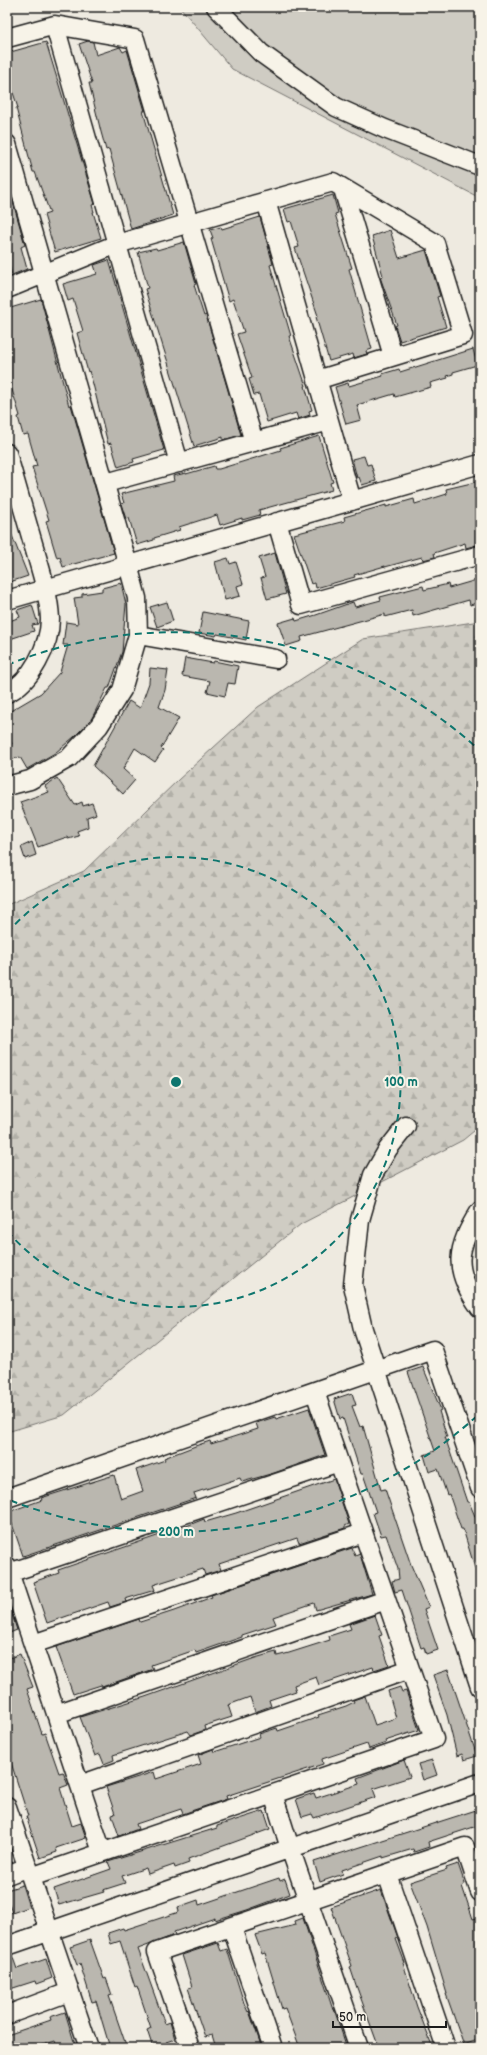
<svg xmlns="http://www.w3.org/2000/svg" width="487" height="2055" font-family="'Balsamiq Sans',sans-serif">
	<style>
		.green { fill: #cfccc3; stroke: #767470 }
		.forest { fill: url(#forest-firs); stroke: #767470 }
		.building { fill: #bab7af; stroke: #1c1c1c }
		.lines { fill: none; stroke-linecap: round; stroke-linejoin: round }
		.minor-casing { stroke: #1c1c1c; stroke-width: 21 }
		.minor { stroke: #f7f3e8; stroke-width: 18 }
		.ring { fill: none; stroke: #0f766e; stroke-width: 2; stroke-dasharray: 7 5 }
		.centre { fill: #0f766e; stroke: #f7f3e8; stroke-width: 2 }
		.ring-label { font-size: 12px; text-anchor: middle; font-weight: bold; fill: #0f766e; stroke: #f7f3e8; stroke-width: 4; stroke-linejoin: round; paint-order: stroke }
	</style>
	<defs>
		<pattern id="forest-firs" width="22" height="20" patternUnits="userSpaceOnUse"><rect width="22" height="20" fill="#cfccc3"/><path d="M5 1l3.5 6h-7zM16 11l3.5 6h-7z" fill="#b1afa7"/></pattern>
	</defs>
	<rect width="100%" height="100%" fill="#eeeae0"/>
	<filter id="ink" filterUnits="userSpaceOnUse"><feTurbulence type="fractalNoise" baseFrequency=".025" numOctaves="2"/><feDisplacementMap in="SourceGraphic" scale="8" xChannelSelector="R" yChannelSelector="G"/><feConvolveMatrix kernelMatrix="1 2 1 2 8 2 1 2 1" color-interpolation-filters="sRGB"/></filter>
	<g filter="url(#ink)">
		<path class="green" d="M180,7H480V198L232,69Z
			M480,1256V1294L474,1279Z"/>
		<path class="forest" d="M480,621V1126L463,1140L301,1224L64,1415L7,1432V905L84,871L178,780L258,707L363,639Z"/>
		<path class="building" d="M88,41L93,42L96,55L120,47L123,52L127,50L145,111H143L173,215L131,229L109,149L106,150L101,132L89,83H92L79,44Z
			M46,42L95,204L92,205L94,212H93L101,238L55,252L44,215L50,213L35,172H33L16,108H18L7,74V53Z
			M11,195L25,245L21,247L27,269L12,275L7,258L10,257L7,245V196Z
			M333,195L338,213L335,214L352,268L349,269L372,349L366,351L367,354L354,358L353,354L329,361L316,317L318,316L295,248L299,247L291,221L288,222L284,209Z
			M260,217L273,264L270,265L291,336H289L306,386H305L312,410L309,411L310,415L298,419L296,413L267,422L259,394L254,395L249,379L252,378L237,334L244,332L233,299L229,301L211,239L213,238L210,230L221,227L222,229Z
			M390,230L399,258L426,250L440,296L437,297L446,327L400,341L395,326L397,325L380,277L383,276L372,236Z
			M184,242L196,284L194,285L204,316L206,315L241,435L223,440V437L194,446L145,289L148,288L138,252L156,248L157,250Z
			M109,260L164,450L133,459L134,462L118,467L111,443L108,444L93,384L89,371L88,372L77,333L83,331L73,299L68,301L63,284L97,274L94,265Z
			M41,299L69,406L71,405L114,553L63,567L60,557L57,558L46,521L49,520L32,467L37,466L28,434L23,435L18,417L20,416L7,373V309Z
			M473,349L477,365L453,372V374L447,376L448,378L430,383L431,387L395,397L394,394L357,405L361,420L346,424L335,387L348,383L349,386L383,376L382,374L399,369L400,372Z
			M319,436L333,482L330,483L332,490L259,510L260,515L242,520V518L220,525L217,515L179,527L180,530L154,538V540L137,545L129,518L126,519L121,504L124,503L121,494L174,481L173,476L186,473V474L214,466L215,469H219L255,458L281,450L280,448Z
			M364,456L367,465L371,464L376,481L362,485L359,477L357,478L352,459Z
			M480,481V544L466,548L465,543L434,553L435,557L423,560L422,557L385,567V566L354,575L355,577L316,588L315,583L311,584L294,534L345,521L344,517L386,505V507L414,499L415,504L447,494L446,489Z
			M7,528H9L28,576L7,583Z
			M275,553L286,594L267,599L261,578L265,577L259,558Z
			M228,558L230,564L236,562L243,584L237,586L240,596L225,600L215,562Z
			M480,579V602L470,605L469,600L413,616L412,610L385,617V614L301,637L302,641L286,646L278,623L295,618L296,621L316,615L353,602L355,607L381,600L380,597L423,586L424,590L448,584L449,588Z
			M121,583L126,604L122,652L109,688H107L91,720L74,737L55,753L27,769L20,757L7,761V746L12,744L7,734V713L41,693L60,672L68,645H63L66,622L78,624L74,598L82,597V594L102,591V588Z
			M167,602L173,621L157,627L150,607Z
			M32,605L38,624L32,625L34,631L7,640V622L20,617L17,610Z
			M203,612L249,621L246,640L217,634L216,636L199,633Z
			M185,658L213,663L214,661L238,666L235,684L228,683L225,696L207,692L210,681L182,676Z
			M150,668L168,670L165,690L159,707L179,718L161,748L163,750L155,762L135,748L123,769L135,780L123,794L93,766L129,701L140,708L149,683Z
			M57,778L75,805L82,802L83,806L92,803L96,814L87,817L88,827L77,831L79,836L68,839L67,837L38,847L20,802L49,792L45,786Z
			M32,842L36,855L25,859L21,847Z
			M423,1367L441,1410L439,1411L447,1437H445L467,1502H469L480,1528V1575H477L463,1529H461L449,1494L447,1495L438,1469L429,1472L424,1455L435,1451L408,1372Z
			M352,1393L356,1405L352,1406L360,1427L363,1426L381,1490L385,1489L411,1565L429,1607L424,1609L438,1650L426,1654L424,1647L421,1648L402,1590L395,1592L392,1581L399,1579L398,1569L386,1535L381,1536L373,1513L376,1512L363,1474H361L343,1418L340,1419L334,1399Z
			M309,1408L325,1455L274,1473L242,1482L240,1478L194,1493L196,1498L23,1556L8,1512L42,1500L41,1498L114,1475L121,1499L143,1491L136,1470L165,1460L164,1458L198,1445L210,1441L211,1444L258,1429L256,1423L275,1417L276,1419Z
			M334,1479L349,1524L345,1526V1528L299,1543L297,1538L219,1564L221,1570L205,1575L203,1569L153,1585L155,1590L125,1599L126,1602L110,1607L108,1602L47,1623L33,1582L59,1573L58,1570L189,1525L204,1519L205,1522L236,1513Z
			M352,1548L355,1556L360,1554L372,1594L316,1610L314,1603L273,1617L276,1624L242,1635V1637L196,1653L195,1650L151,1665L153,1669L102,1687L101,1685L73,1694L56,1647L139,1619L140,1622L174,1611L212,1597L211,1595Z
			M7,1599L17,1630L7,1634Z
			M375,1615L382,1635L379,1636L389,1665L374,1670L373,1667L319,1685L316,1677L294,1685L296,1691L269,1700L271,1706L255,1712L250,1697L228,1705L232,1717L204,1726L205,1730L191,1735L188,1731L113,1755L114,1760L104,1764L100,1754L95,1756L80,1717L145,1697L255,1658L276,1652L277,1656L289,1653L330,1640L329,1636L351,1629L349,1624Z
			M20,1654L33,1687L27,1689L42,1734L45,1733L59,1773L63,1772L68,1785L60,1788L72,1826L81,1823L86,1838L56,1848L57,1852L40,1858L26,1816H28L7,1750V1659Z
			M448,1670L477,1756L464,1760L462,1754L457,1756L447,1715L433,1675Z
			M400,1687L402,1692L406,1691L419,1730L385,1741L386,1743L369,1749L367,1744L322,1759L323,1764L226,1796L227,1799L194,1810L183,1814L181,1809L136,1824L138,1829L119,1836L112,1815L115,1814L106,1787L154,1772L156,1779L201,1764L198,1755L213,1749L214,1752L260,1737L259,1734L277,1728L278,1731L319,1717L318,1715L346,1706L354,1702L353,1700L365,1696L375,1725L396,1718L388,1691Z
			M404,1760L410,1777L373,1789L376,1797L314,1818L312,1814L302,1817L296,1799L314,1793L316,1798L359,1784L357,1778Z
			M432,1760L437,1775L423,1780L418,1764Z
			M476,1810L477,1814L480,1813V1825L428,1842L429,1847L414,1852L413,1849L383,1858V1856L342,1870L343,1874L320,1882L314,1862Z
			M264,1811L270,1829L188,1859L189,1863L175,1868L174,1865L148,1874L146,1868L122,1876L125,1883L103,1890L104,1892L59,1905L54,1889L111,1869L108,1862L217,1828V1826Z
			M458,1864L465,1884L462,1886L473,1919L476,1918L480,1931V2039L464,2045L446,1994H447L427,1927L410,1882L447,1870L446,1868Z
			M279,1878L280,1881L285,1879L290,1894L247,1910L215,1920V1918L174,1932L175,1935L138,1949L165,2024L170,2022L175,2039L166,2042L168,2048H153L147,2030L151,2028L137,1986L135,1987L120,1941L111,1944L108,1933L123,1928L124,1930L179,1912L178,1907L198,1900L199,1905Z
			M22,1885L29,1907L12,1913L7,1898V1890Z
			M381,1890L398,1938L396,1939L405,1963H403L417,2007L433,2048H379L356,1985L350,1967L352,1966L331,1907Z
			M303,1918L333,2010L334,2009L347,2048H300L285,2008L282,2009L265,1953L262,1954L255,1935L296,1925L295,1921Z
			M90,1940L104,1979L106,1978L112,1995L109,1996L127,2048H110L96,2001L92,2002L80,1964L77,1965L70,1947Z
			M218,1943L221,1951L227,1949L244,2003L248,2012L249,2011L262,2048H216L212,2035L205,2037L188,1988L192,1987L182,1955Z
			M12,1955L17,1969L46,1959L52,1978L36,1984L35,1981L7,1990V1956Z
			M65,2012L76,2048H58L55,2041L33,2048H7V2035L51,2020L50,2017Z"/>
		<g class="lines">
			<g class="minor-casing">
				<path id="minor" d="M216,7L261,53L336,107L385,129L480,166
					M55,26L179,463
					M7,38L55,25L135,39L254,442
					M7,144L128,565L137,598L138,635L122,690L99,726L69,758L30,780L7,786
					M343,189L393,356
					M266,201L352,501
					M7,289L117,244L333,182L435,243L463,335L317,380
					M7,453C16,485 25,516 34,547C41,571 49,595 50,619C50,645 31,682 7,693
					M106,483L329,421
					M277,522L301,605L480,555
					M7,600L480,464
					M138,635L276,659
					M406,1126L388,1149L373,1175L360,1220L353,1285L363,1329L480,1687
					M480,1210C456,1249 452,1269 480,1308
					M7,1498L433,1350L480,1488
					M7,1566L102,1852
					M9,1573L339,1462
					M33,1644L363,1533
					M56,1714L386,1600
					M80,1785L410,1669
					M273,1794L290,1848L359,2048
					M7,1807L89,2048
					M387,1874L446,2048
					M7,1875L28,1867
					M31,1877L434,1739L315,1392
					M232,1928L273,2048
					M7,1946L480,1783
					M7,2015L69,1992
					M190,2048L157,1952L465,1847L480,1892"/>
			</g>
			<use href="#minor" class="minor"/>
		</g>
	</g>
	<g class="ring">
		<path d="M7 933A225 225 0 1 1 7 1231"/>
		<path d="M477 1416A450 450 0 0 1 7 1499M7 665A450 450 0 0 1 477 748"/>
	</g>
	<circle cx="176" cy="1082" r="6" class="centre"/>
	<g class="ring-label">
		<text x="401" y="1086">100 m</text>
		<text x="176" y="1536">200 m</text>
	</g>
	<rect width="487" height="2055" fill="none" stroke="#f7f3e8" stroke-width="24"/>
	<rect x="12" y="12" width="463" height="2031" fill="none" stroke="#1c1c1c" stroke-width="1.5" filter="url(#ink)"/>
	<path d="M333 2021v6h113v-6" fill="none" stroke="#1c1c1c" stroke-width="2"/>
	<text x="339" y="2021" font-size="12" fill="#1c1c1c" stroke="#f7f3e8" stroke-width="3" paint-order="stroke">50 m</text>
</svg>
